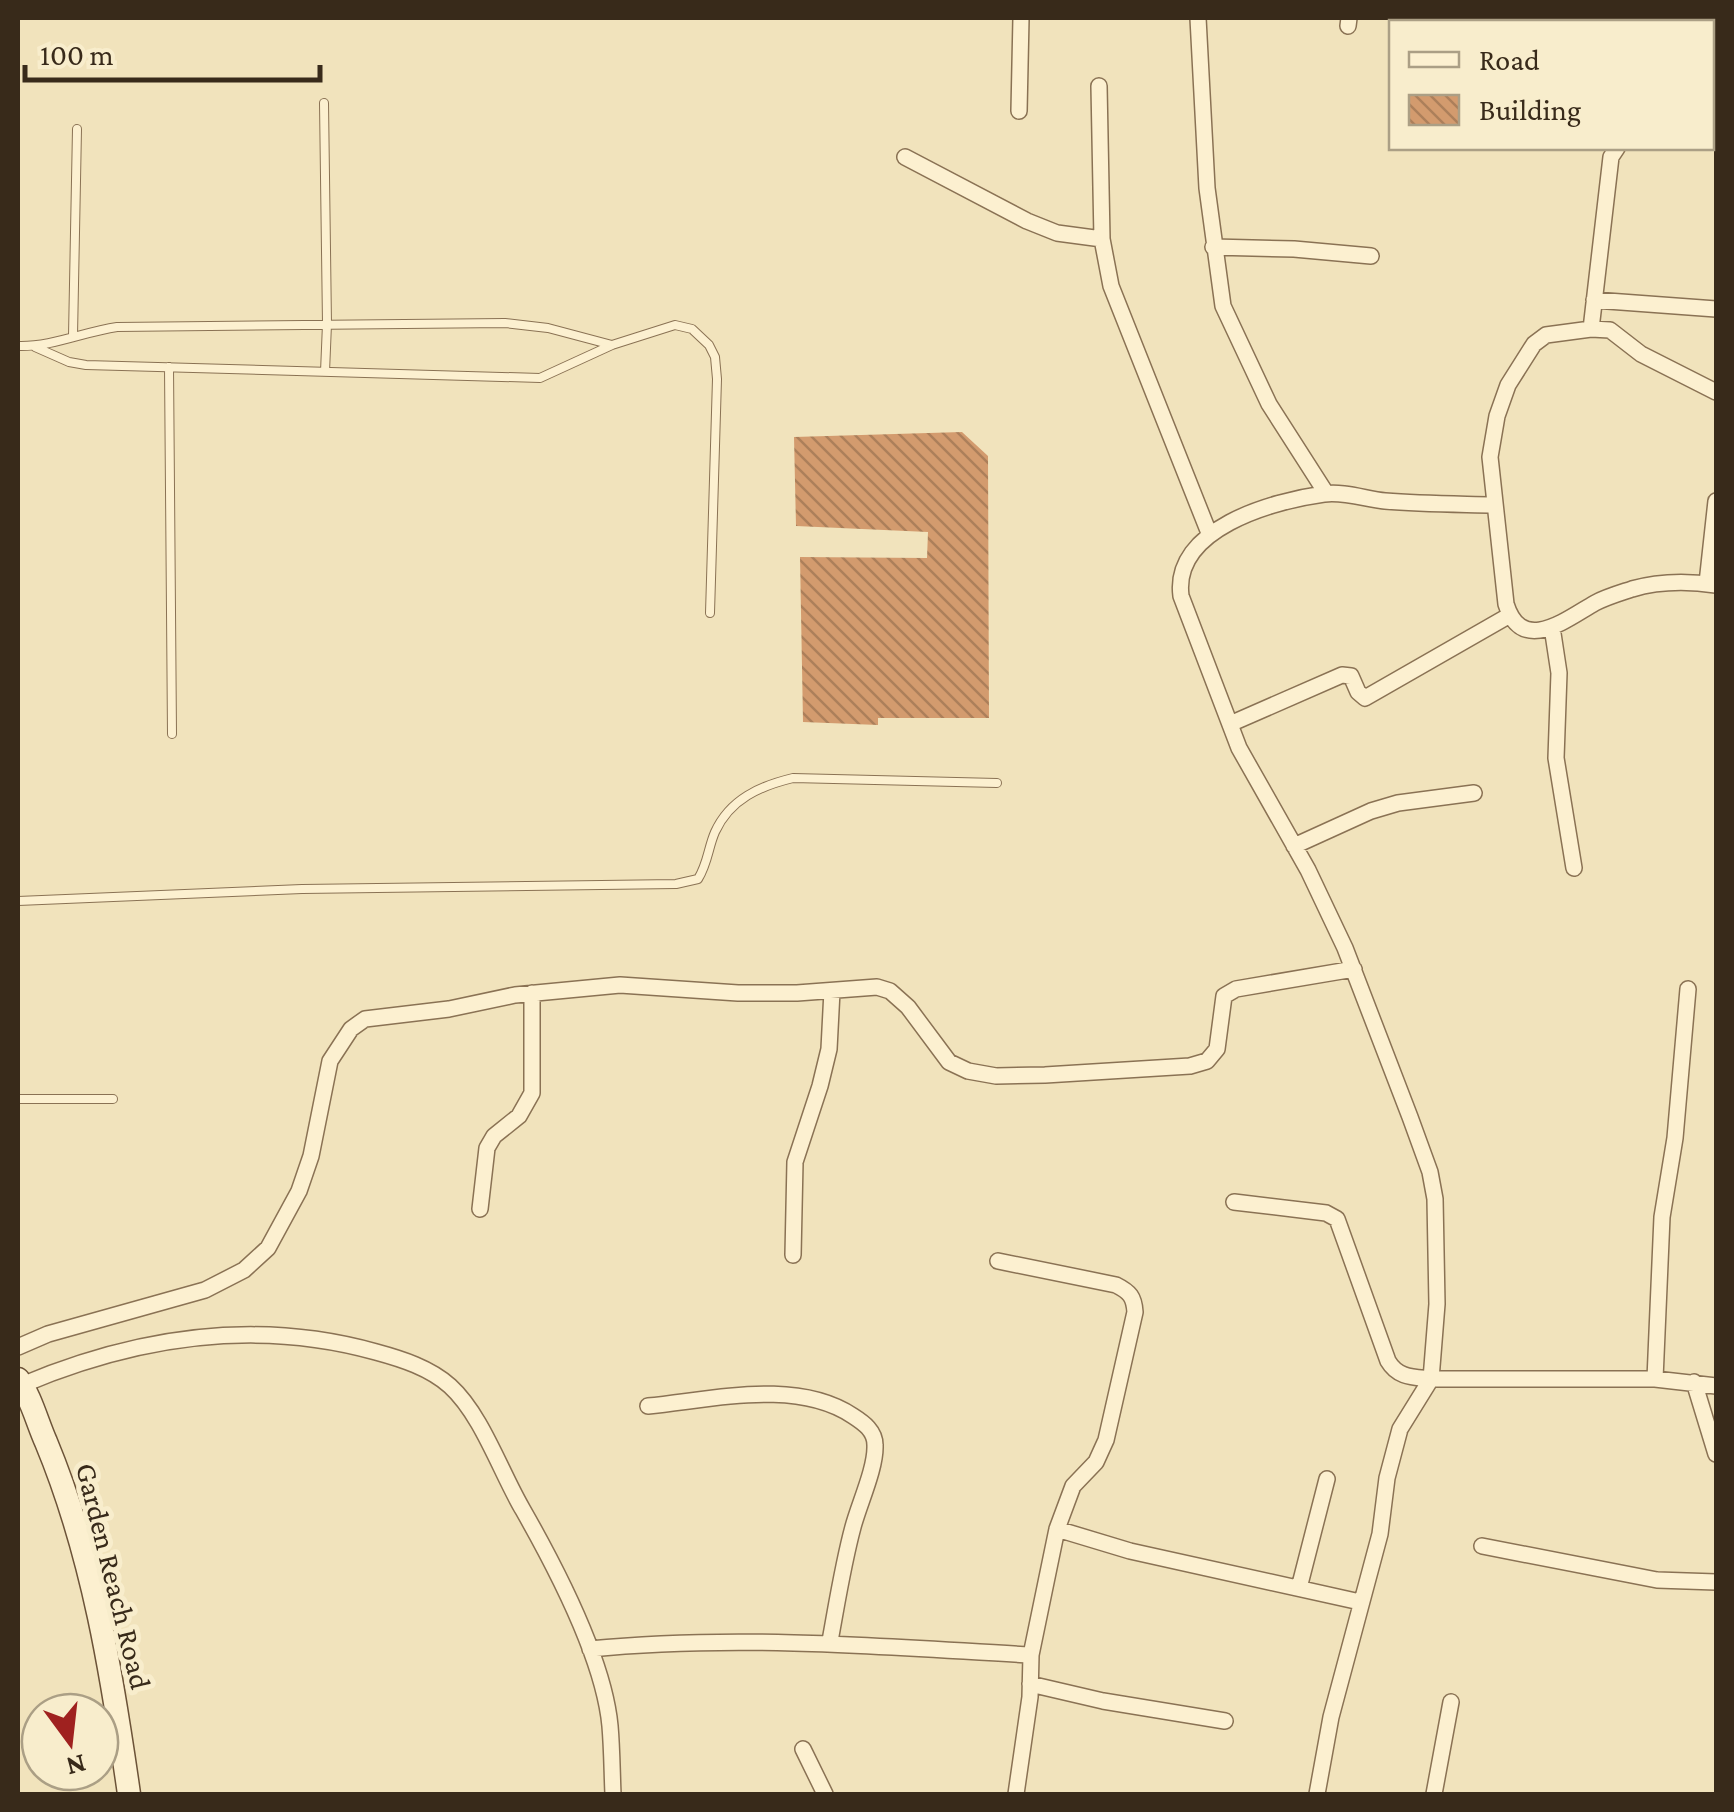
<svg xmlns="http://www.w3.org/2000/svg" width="1734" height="1812" font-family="'Crimson Pro',serif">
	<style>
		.building { fill: url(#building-back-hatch) }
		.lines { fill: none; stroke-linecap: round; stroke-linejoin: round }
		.service-casing { stroke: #8a7254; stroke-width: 10 }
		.minor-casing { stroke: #8a7254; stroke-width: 18 }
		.secondary-casing { stroke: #6c5338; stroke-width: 25 }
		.service { stroke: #fcf0d0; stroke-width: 8 }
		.minor { stroke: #fcf0d0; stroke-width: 15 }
		.secondary { stroke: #fcf0d0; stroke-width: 22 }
		.labels { text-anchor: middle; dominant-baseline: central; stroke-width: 10; stroke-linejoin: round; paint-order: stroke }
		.street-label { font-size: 30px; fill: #382a1a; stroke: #f8edcc }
	</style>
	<defs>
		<pattern id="building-back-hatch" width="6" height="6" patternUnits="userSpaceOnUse" patternTransform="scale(2.5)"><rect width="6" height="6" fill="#d39b6e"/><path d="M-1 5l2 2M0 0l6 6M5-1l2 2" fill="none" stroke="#ac7f5a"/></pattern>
	</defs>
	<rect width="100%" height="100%" fill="#f1e3bc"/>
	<path class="building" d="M962,432L988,456L989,718H878V725L803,722L800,557L927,558L928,532L796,526L794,437Z"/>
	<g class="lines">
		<g class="service-casing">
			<path id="service" d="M324,103L327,324L325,372
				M73,336L77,129
				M18,346C52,347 83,332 117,327L505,323L548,328L612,345
				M35,347L69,362L86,365L540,378L612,345L675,325L692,329L709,345L715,357L717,379L710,613
				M169,367L172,734
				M18,901L302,889L676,884L698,879C708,863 708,848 715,832C730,799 760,786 793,778L997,783
				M18,1099H113"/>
		</g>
		<g class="minor-casing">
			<path id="minor" d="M1198,18L1207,188L1223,306L1269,404L1326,493
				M1348,26L1349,18
				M1099,86L1102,239L1111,286L1209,533
				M1712,104L1716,103
				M1019,111L1021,18
				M905,157L1027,221L1057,233L1102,239
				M1213,247L1294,249L1371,256
				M1594,300L1716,309
				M1591,329L1611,157L1617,148
				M1716,392L1641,354L1610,330L1591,329L1546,335L1534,344L1508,385L1497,416L1490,457L1506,604C1522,656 1568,618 1595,603C1606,597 1620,593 1632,589C1659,581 1688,581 1716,585
				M1707,583L1716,501
				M1552,627L1559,673L1556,758L1574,868
				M1230,724L1342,675L1351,676L1358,692L1365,698L1510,615
				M1294,846L1371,811L1398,803L1474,793
				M1234,1202L1326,1213L1337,1219L1388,1361C1398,1378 1413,1377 1431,1379H1655L1716,1386
				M480,1209L487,1148L494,1136L519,1116L532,1093V993
				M793,1255L795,1162L820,1086L829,1049L832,991
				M998,1261L1116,1285C1130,1292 1134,1297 1135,1312L1106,1440L1096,1462L1073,1486L1057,1529L1031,1655L1030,1697L1016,1794
				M18,1347L48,1334L205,1290L244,1270L268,1248L299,1191L311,1156L330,1061L351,1029L365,1019L449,1009L515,995L620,985L738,993H797L877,987L890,991L908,1007L949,1062L968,1071L996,1076L1045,1075L1190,1066L1207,1061L1217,1049L1224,996L1236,989L1354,969
				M1655,1379L1662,1217L1675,1138L1688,989
				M1694,1382L1716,1454
				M22,1385C136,1337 255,1318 376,1352C402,1359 430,1368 450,1386C482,1415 501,1473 523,1510C556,1568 604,1660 610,1726C612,1749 612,1772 613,1794
				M648,1406C712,1400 796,1378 853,1416C864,1423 875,1431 875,1445C876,1468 859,1504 853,1527C843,1564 837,1603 830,1641
				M1057,1529L1130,1551L1360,1602
				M1482,1546L1657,1580L1716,1582
				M1299,1588L1327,1479
				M590,1649C738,1634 884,1647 1031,1655
				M1030,1684L1103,1701L1225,1721
				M803,1749L825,1794
				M1317,1794L1331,1717L1380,1534L1387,1478L1400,1429L1431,1379L1437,1304L1435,1199L1430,1172L1410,1117L1345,948L1308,870L1239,748L1181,596C1172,529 1272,501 1324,494C1343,491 1366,499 1385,501C1421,504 1457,504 1494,505
				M1434,1794L1451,1702"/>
		</g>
		<g class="secondary-casing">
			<path id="secondary" d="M18,1379C31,1397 37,1422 46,1442C93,1555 112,1675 129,1794"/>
		</g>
		<use href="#service" class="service"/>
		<use href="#minor" class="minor"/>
		<use href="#secondary" class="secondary"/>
	</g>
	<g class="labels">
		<g class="street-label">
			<text transform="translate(114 1576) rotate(76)">Garden Reach Road</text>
		</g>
	</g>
	<rect width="1734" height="1812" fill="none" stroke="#382a1a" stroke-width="40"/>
	<rect x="1389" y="20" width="325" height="130" fill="#f8edcc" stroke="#ab9f85" stroke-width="2.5"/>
	<rect x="1409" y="52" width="50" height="15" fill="#fcf0d0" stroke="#ab9f85" stroke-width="2.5"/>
	<text x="1479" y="70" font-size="30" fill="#382a1a">Road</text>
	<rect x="1409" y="95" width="50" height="30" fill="url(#building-back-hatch)" stroke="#ab9f85" stroke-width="2.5"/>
	<text x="1479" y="120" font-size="30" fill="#382a1a">Building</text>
	<g transform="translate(70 1742) rotate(165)"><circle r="48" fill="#f8edcc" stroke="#ab9f85" stroke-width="2.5"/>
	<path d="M0-8L18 38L0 25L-18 38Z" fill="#9f211f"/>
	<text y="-15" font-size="28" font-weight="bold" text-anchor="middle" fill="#382a1a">N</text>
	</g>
	<path d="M25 65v15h295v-15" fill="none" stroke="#382a1a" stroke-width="5"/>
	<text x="40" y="65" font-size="30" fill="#382a1a" stroke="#f8edcc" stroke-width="8" paint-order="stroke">100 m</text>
</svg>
